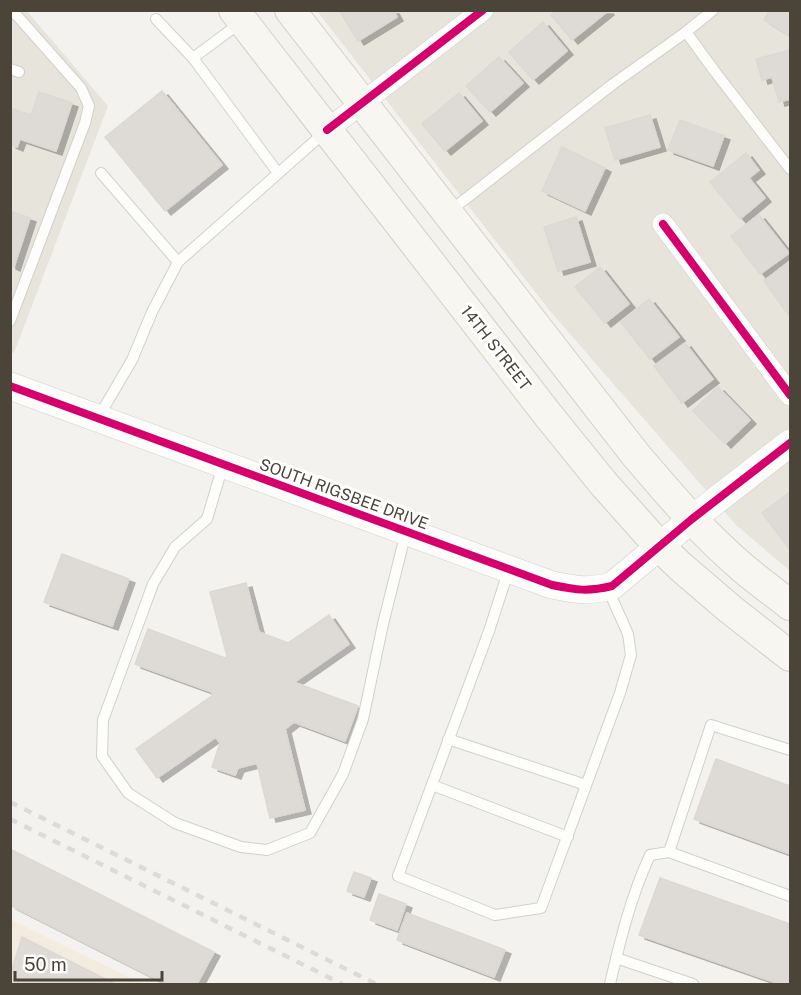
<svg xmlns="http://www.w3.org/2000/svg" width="801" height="995" font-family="'Public Sans',sans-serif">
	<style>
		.residential { fill: #e7e4dc }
		.commercial { fill: #f3ebdf }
		.building { fill: #dedbd6; stroke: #dcd9d4; stroke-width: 1.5; filter: url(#shadow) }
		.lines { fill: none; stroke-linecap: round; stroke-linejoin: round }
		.service-casing { stroke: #d2d0cb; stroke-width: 12 }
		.minor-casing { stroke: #d2d0cb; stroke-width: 22 }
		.tertiary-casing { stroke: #d2d0cb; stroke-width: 28 }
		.secondary-casing { stroke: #d3cfc5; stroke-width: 32 }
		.service { stroke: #fdfdfc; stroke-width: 10 }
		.minor { stroke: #fdfdfc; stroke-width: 21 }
		.tertiary { stroke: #fdfdfc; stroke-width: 27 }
		.secondary { stroke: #f7f6f1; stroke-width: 30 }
		.rail { stroke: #dbdbda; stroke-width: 4.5; stroke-dasharray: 8 8; stroke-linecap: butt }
		.cycleway-casing { stroke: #fff; stroke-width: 11 }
		.cycleway { stroke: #d6006c; stroke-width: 8 }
		.labels { text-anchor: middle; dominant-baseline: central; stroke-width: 6; stroke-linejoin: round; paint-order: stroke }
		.street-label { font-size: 16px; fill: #4b4439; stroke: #fff }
	</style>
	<defs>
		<filter id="shadow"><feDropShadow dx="6" dy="4" stdDeviation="0" flood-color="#0004"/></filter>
	</defs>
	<rect width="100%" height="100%" fill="#f4f2ee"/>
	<path class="residential" d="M11,11H27L108,106L14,353L11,352Z
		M317,11H790V571L736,525L550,311Z"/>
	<path class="commercial" d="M10,919L128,977L144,984H11Z"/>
	<path class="building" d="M339,10H393L397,17L358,41Z
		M557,10H607L608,11L572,40L551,15Z
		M770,10H790V36L764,20Z
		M543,22L567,51L533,80L509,52Z
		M790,50V99L779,102L772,77L762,80L756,59Z
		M499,57L523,83L490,112L466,86Z
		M162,91L222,165L165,211L105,137Z
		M39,92L72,103L56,151L20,139L17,147L10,144V108L31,115Z
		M459,93L482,121L445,151L422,124Z
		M650,115L660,147L615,160L605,128Z
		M680,120L724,136L713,166L668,150Z
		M562,147L605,168L585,211L542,191Z
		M746,153L759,170L749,178L765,198L740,219L710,182Z
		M10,211L30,218L14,267L10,265Z
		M759,215L789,253L760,274L731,236Z
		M576,217L590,262L558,271L544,227Z
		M790,261V317L764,281Z
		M600,267L629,304L605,323L575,287Z
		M649,299L679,337L650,359L621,322Z
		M685,343L713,379L682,403L654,366Z
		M718,387L750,420L725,444L693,411Z
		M790,492V550L762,513Z
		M62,554L129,579L112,626L44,602Z
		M246,583L259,632L288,643L329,615L349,644L296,681V683L358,706L345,741L294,722L285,729L305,810L270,818L257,763L238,768L235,775L212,767L220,743L216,737L157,778L136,749L213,695L212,692L135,664L148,629L225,658L227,656L210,592Z
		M716,759L790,786V854L694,819Z
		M10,849L214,952L197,984H166L10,905Z
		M354,872L371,878L364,897L347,891Z
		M660,878L790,924V984H780L639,935Z
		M379,894L406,904L397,930L370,920Z
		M407,913L505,950L494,977L397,940Z
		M22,937L115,984H10V975Z"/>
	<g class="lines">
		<g class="service-casing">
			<path id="service" d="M156,19L193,58L278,173
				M686,32L716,73L790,169
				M193,58L240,23
				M10,69L19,72
				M101,173L178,262
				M450,211L613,84L686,32L713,10
				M10,321L85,123L89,106L81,88L12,10
				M98,418L132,360L152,312L178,262L325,132
				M223,465L207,519L175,547L153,584L103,720L102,756L128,793L175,823L241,847L267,850L310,833L343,774L363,719L383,624L406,532
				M509,569L489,631L398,876L495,915L541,908L620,693L631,655L628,634L607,587
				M448,739L586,785
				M790,750L711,725L669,852L790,896
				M432,785L568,837
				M616,958L693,984
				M610,984C620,941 631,896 650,855L669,852"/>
		</g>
		<g class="minor-casing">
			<path id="minor" d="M327,130L483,10
				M663,224L790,395"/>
		</g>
		<g class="tertiary-casing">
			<path id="tertiary" d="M10,386L552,585C577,590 587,592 612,586L692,519L790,443"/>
		</g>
		<g class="secondary-casing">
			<path id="secondary" d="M234,10L548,415L603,483L660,547L681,567L730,609L790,656
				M290,10L635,454C669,494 703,534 743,568C758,581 775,593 790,605"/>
		</g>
		<use href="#service" class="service"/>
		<use href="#minor" class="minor"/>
		<use href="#tertiary" class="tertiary"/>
		<use href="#secondary" class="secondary"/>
		<path class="rail" d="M10,802L376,984
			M10,819L342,984"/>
		<g class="cycleway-casing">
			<path id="cycleway" d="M327,130L483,10
				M663,224L790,395
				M10,386L552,585C577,590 587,592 612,586L692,519L790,443"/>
		</g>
		<use href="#cycleway" class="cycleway"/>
	</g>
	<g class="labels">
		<g class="street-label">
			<text transform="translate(496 348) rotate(52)">14TH STREET</text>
			<text transform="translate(344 494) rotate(20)">SOUTH RIGSBEE DRIVE</text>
		</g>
	</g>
	<rect width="801" height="995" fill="none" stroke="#4b4439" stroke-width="24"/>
	<path d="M15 971v9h147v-9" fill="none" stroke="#4b4439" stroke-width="3"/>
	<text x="24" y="971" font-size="18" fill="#4b4439" stroke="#ffffff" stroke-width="4.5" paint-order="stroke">50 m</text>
</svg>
